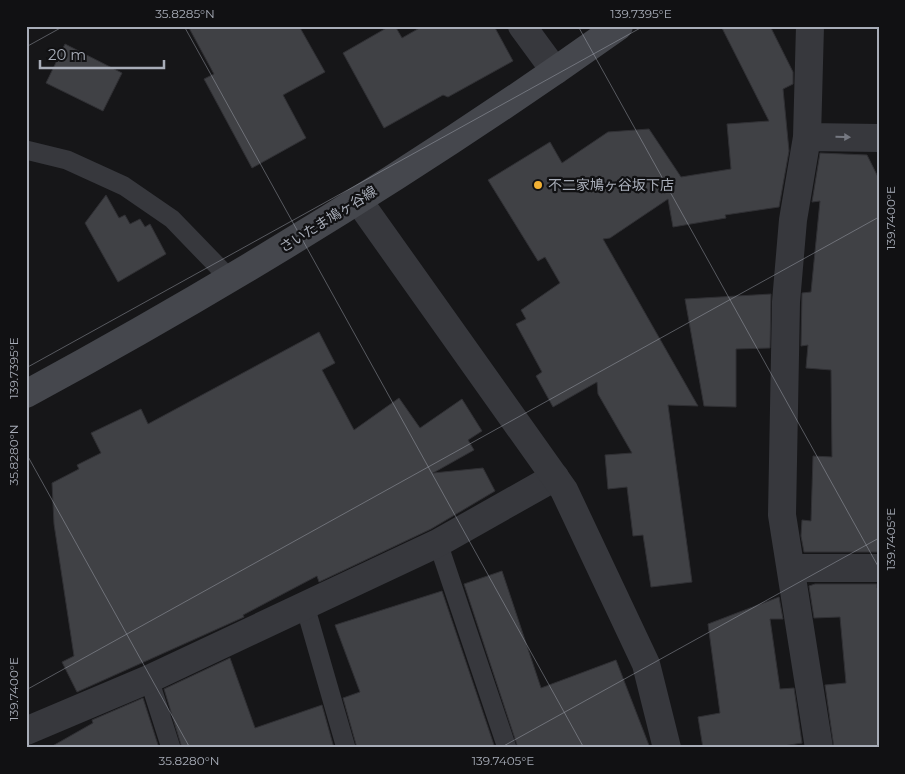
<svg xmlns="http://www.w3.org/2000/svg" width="905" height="774" font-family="Montserrat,'Noto Sans JP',sans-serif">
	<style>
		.building { fill: #404145; stroke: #303034 }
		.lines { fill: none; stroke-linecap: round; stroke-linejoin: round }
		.service { stroke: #37383d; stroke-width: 19 }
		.minor { stroke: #37383d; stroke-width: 28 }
		.tertiary { stroke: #37383d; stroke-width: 28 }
		.secondary { stroke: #45474d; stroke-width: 28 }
		.oneway { fill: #757881 }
		.ticks { fill: none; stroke: #a8adb8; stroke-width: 1; stroke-opacity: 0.45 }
		.poi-dot { fill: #f2b134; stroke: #111113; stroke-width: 2 }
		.labels { text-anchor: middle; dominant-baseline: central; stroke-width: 4.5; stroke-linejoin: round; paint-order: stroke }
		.poi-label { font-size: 14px; fill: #a8adb8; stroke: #111113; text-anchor: start }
		.street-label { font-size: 14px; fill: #a8adb8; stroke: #111113 }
		.neatline { fill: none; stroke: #a8adb8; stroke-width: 2 }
		.ticks-label { font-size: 12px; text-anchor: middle; fill: #a8adb8 }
	</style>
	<rect width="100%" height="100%" fill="#161618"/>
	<path class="building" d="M188,26H299L325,72L283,95L306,138L252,168L204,79L214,74Z
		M390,26H395L402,38L423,26H494L513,61L448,97L443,95L384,128L343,53Z
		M721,26H770L793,72V84L783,89L789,151L779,207L725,215L726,218L673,227L668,199L610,238L603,239L698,406L668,405L692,582L651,587L643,535L633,536L627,487L608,489L605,455L632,453L598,394L597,382L553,407L536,376L542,372L516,324L526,319L521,310L560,283L545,257L538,261L488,180L550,142L562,163L608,132L649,129L681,177L731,169L727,124L769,121Z
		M65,44L122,73L103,111L46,83Z
		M820,153L867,155L879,179L878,552H804L801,536L802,520L811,521L813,456L832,457L831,370L806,368L808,345L801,346L802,293L811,292L820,201L812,202Z
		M106,195L119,218L125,215L130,224L140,219L145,227L150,224L166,254L118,282L85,223Z
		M771,294L770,348L736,349V407L704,406L685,299Z
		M319,332L335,363L322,370L354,430L399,398L420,428L462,399L482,431L468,440L474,450L433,473L483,468L495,491L431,529L319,582L317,576L243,615L244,617L77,692L62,662L74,656L54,524L52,483L79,469L77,465L101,453L91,433L141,409L148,424Z
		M502,571L541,688L616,660L650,748H518L464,584Z
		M815,584H877V588H879V748H834L825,685L846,683L840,617L814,618L809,586Z
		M442,591L495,748H357L343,698L360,692L335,625Z
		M779,597L783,619H770L780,689L794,688L802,743L771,748H703L698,717L720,713L708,624Z
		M230,658L255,728L322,705L334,748H182L164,689Z
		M143,698L159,748H49L93,723L92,720Z"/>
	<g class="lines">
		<path class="service" d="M26,150L67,160L124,186L172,219L230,279
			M438,543L507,748
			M305,606L346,748
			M149,679L171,748"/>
		<path class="minor" d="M522,26L555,71
			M810,26L807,137L793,220L786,302L782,515L819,748
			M807,137L879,138
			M791,568H879
			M26,731L149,679L438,543L555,477"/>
		<path class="tertiary" d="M358,200L564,490L646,664L667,748"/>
		<path class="secondary" d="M26,394C231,283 429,161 619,26"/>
	</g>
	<defs><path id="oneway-solid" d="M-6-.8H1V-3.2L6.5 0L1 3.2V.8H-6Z" transform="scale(1.25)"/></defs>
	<use class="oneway" href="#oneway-solid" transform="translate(843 137) rotate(1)"/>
	<path class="ticks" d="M184,26L584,748M578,26L879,568M26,47L64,26M26,368L644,26M26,453L190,748M26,690L879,217M500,748L879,538"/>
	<circle class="poi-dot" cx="538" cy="185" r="5"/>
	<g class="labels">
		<g class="poi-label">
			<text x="548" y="185">不二家鳩ヶ谷坂下店</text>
		</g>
		<g class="street-label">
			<text transform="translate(328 219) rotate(-32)">さいたま鳩ヶ谷線</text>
		</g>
	</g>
	<rect width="905" height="774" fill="none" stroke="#111113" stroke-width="55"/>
	<path d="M40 60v8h124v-8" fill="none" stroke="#a8adb8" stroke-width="2.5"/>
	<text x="48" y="60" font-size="15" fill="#a8adb8" stroke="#111113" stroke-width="4" paint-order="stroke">20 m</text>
	<rect x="28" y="28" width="850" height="718" class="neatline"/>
	<g class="ticks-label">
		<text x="185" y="18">35.8285°N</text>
		<text x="641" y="18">139.7395°E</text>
		<text transform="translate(891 218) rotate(-90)" y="4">139.7400°E</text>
		<text transform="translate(14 368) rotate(-90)" y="4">139.7395°E</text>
		<text transform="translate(14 455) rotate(-90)" y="4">35.8280°N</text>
		<text transform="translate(891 539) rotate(-90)" y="4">139.7405°E</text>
		<text transform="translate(14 689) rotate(-90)" y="4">139.7400°E</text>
		<text x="189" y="765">35.8280°N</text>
		<text x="503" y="765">139.7405°E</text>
	</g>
</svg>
